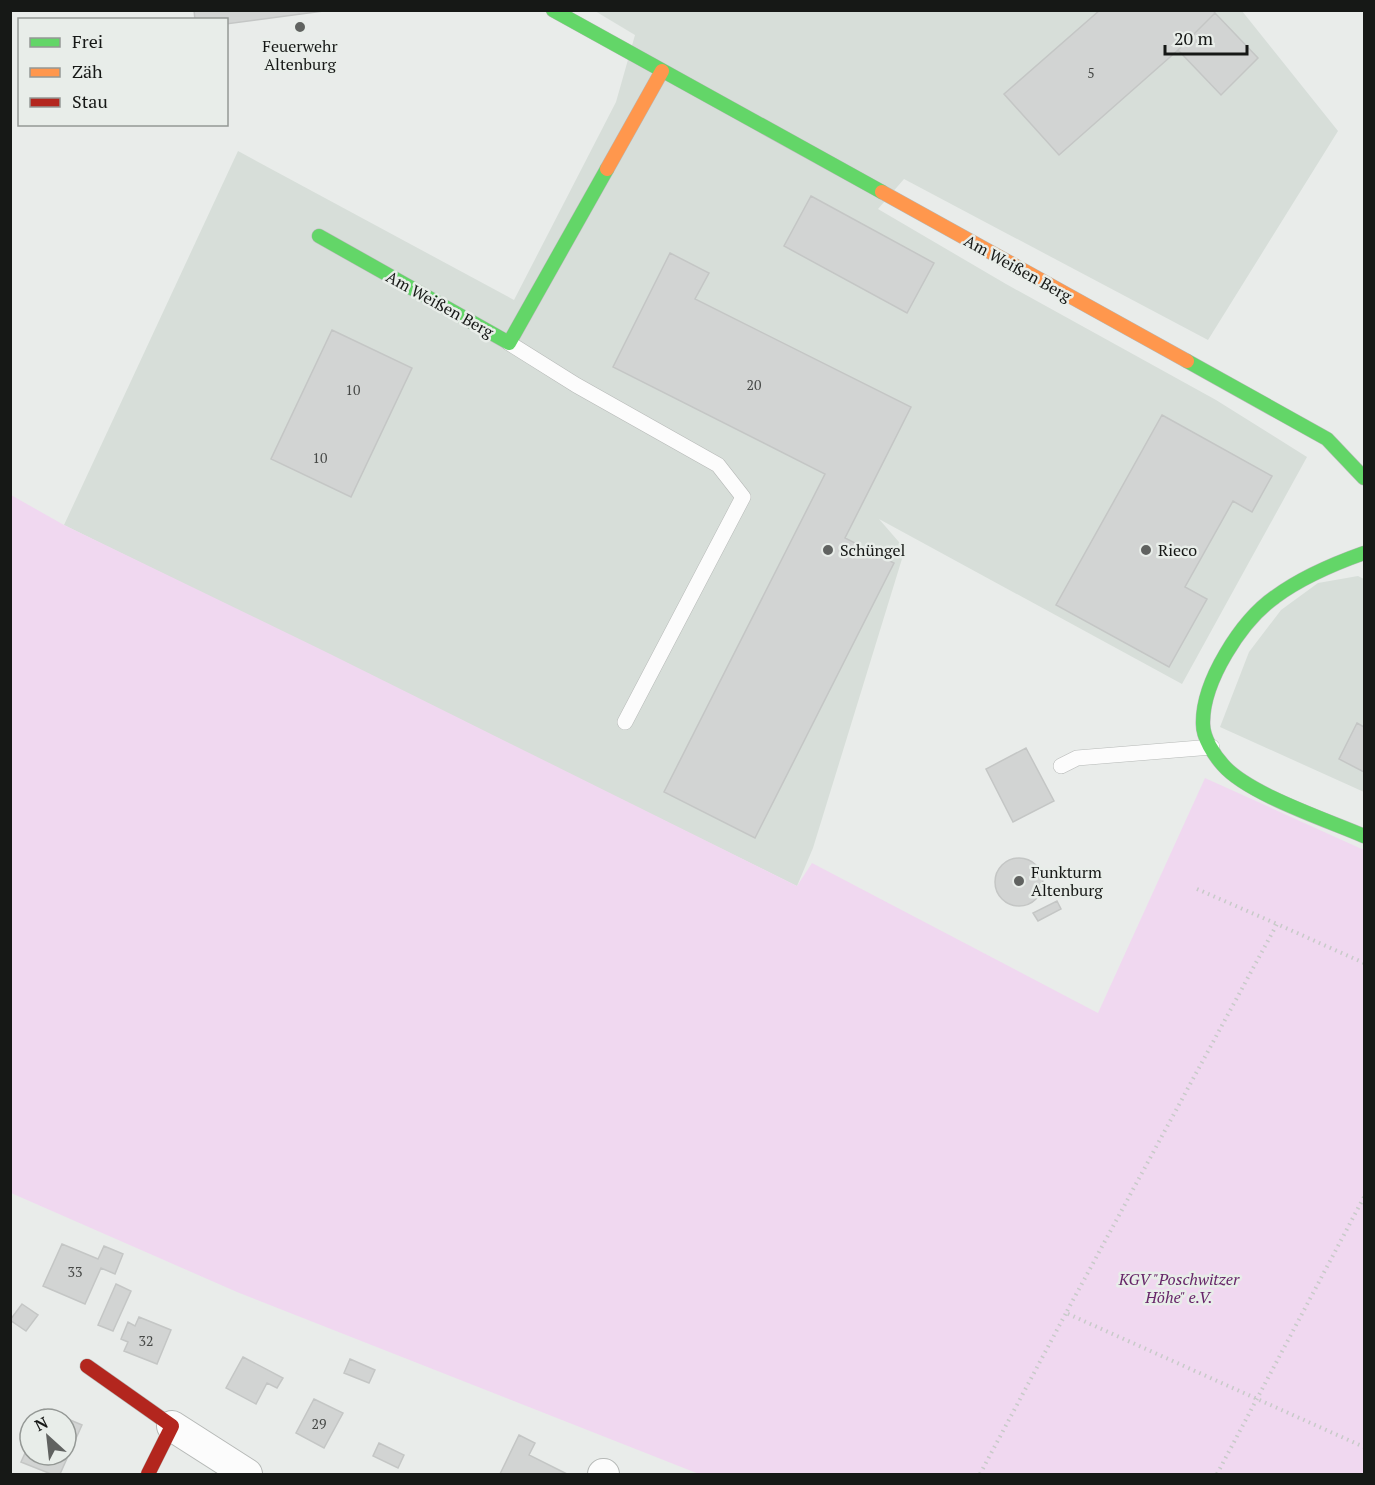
<svg xmlns="http://www.w3.org/2000/svg" width="1375" height="1485" font-family="'PT Serif',serif">
	<style>
		.built { fill: #d7ded9 }
		.green { fill: #f0d8f0 }
		.building { fill: #d2d4d3; stroke: #c4c6c5; stroke-width: 1.5 }
		.lines { fill: none; stroke-linecap: round; stroke-linejoin: round }
		.lane-casing { stroke: #b6b9b7; stroke-width: 16 }
		.street-casing { stroke: #b6b9b7; stroke-width: 32 }
		.fast-casing { stroke: #b6b9b7; stroke-width: 15 }
		.slow-casing { stroke: #b6b9b7; stroke-width: 15 }
		.jam-casing { stroke: #b6b9b7; stroke-width: 15 }
		.path { stroke: #c8cac9; stroke-width: 4; stroke-dasharray: 1.5 4.5; stroke-linecap: butt }
		.lane { stroke: #fcfcfc; stroke-width: 15 }
		.street { stroke: #fcfcfc; stroke-width: 30 }
		.fast { stroke: #63d668; stroke-width: 14 }
		.slow { stroke: #ff974d; stroke-width: 14 }
		.jam { stroke: #b3261e; stroke-width: 14 }
		.poi-dot { fill: #606260; stroke: #e8ede9; stroke-width: 2 }
		.labels { text-anchor: middle; dominant-baseline: central; stroke-width: 5; stroke-linejoin: round; paint-order: stroke }
		.number-label { font-size: 14px; fill: #474947 }
		.poi-label { font-size: 16px; fill: #161816; stroke: #e8ede9; text-anchor: start }
		.street-label { font-size: 16px; fill: #161816; stroke: #e8ede9 }
		.park-label { font-size: 16px; font-style: italic; fill: #672669; stroke: #e8ede9 }
	</style>
	<rect width="100%" height="100%" fill="#e9ecea"/>
	<path class="built" d="M595,11H1242L1338,131L1208,340L904,179L878,209L1006,284L1216,400L1307,457L1182,684L879,519L905,549L813,848L797,886L64,525L238,151L514,300L616,102L635,35Z
		M1358,576L1364,579V792L1220,727L1249,652L1281,610L1318,583Z"/>
	<path class="green" d="M11,495L64,525L324,651L797,886L812,863L1098,1013L1205,778L1364,850V1474H699L237,1292L11,1193Z"/>
	<path class="building" d="M194,10H331L226,24V20H195Z
		M1100,10H1213L1215,13L1178,50L1059,155L1004,94Z
		M1215,13L1258,58L1221,95L1178,50Z
		M811,196L934,263L907,313L784,246Z
		M670,253L709,273L695,299L911,407L845,538L894,563L755,838L664,792L825,474L613,367Z
		M332,330L412,368L351,497L271,459Z
		M1162,415L1272,476L1252,512L1233,501L1185,587L1207,599L1169,667L1056,605Z
		M1357,723L1364,727V772L1339,759Z
		M1026,748L1054,801L1013,822L986,769Z
		M995 882a24 24 0 1 1 48 0a24 24 0 1 1-48 0Z
		M1057,901L1061,909L1038,921L1033,913Z
		M62,1244L98,1259L104,1246L123,1254L115,1274L101,1268L85,1304L43,1286Z
		M116,1284L131,1291L113,1331L98,1325Z
		M22,1304L38,1315L26,1331L10,1320Z
		M139,1317L171,1330L157,1364L124,1351L128,1342L121,1339L128,1322L135,1326Z
		M243,1357L283,1378L277,1388L267,1383L256,1404L226,1388Z
		M350,1359L375,1370L369,1383L344,1373Z
		M314,1399L343,1413L324,1448L296,1433Z
		M44,1409L82,1425L60,1474H51L21,1462L30,1442V1455H66V1419H40Z
		M519,1435L535,1443L529,1455L567,1474H500Z
		M379,1443L404,1455L398,1468L373,1456Z"/>
	<g class="lines">
		<g class="lane-casing">
			<path id="lane" d="M509,343L576,385L718,465L743,497L625,722
				M1061,766L1077,758L1212,747"/>
		</g>
		<g class="street-casing">
			<path id="street" d="M172,1426L247,1474
				M603,1474H604"/>
		</g>
		<g class="fast-casing">
			<path id="fast" d="M553,10L882,192
				M319,236L509,343L607,169
				M1187,361L1327,439L1364,478
				M1364,553C1333,564 1302,577 1275,597C1241,621 1202,682 1203,724C1203,738 1214,755 1223,765C1248,794 1327,820 1364,836"/>
		</g>
		<g class="slow-casing">
			<path id="slow" d="M607,169L662,71
				M882,192L1187,361"/>
		</g>
		<g class="jam-casing">
			<path id="jam" d="M87,1366L172,1426L148,1474"/>
		</g>
		<path class="path" d="M1197,889L1277,924
			M1364,963L1277,924L1066,1313L1364,1447
			M980,1474L1066,1313
			M1217,1474L1364,1197"/>
		<use href="#lane" class="lane"/>
		<use href="#street" class="street"/>
		<use href="#fast" class="fast"/>
		<use href="#slow" class="slow"/>
		<use href="#jam" class="jam"/>
	</g>
	<g class="poi-dot">
		<circle cx="300" cy="27" r="6"/>
		<circle cx="828" cy="550" r="6"/>
		<circle cx="1146" cy="550" r="6"/>
		<circle cx="1019" cy="881" r="6"/>
	</g>
	<g class="labels">
		<g class="number-label">
			<text x="1091" y="72">5</text>
			<text x="754" y="384">20</text>
			<text x="353" y="389">10</text>
			<text x="320" y="457">10</text>
			<text x="75" y="1271">33</text>
			<text x="146" y="1340">32</text>
			<text x="319" y="1423">29</text>
		</g>
		<g class="poi-label">
			<text x="300" y="46" text-anchor="middle">Feuerwehr<tspan x="300" dy="18">Altenburg</tspan></text>
			<text x="840" y="550">Schüngel</text>
			<text x="1158" y="550">Rieco</text>
			<text x="1031" y="872">Funkturm<tspan x="1031" dy="18">Altenburg</tspan></text>
		</g>
		<g class="street-label">
			<text transform="translate(1018 268) rotate(29)">Am Weißen Berg</text>
			<text transform="translate(440 304) rotate(29)">Am Weißen Berg</text>
		</g>
		<g class="park-label">
			<text x="1179" y="1279">KGV "Poschwitzer<tspan x="1179" dy="18">Höhe" e.V.</tspan></text>
		</g>
	</g>
	<rect width="1375" height="1485" fill="none" stroke="#161816" stroke-width="24"/>
	<rect x="18" y="18" width="210" height="108" fill="#e8ede9" stroke="#949895" stroke-width="1.5"/>
	<rect x="30" y="38" width="30" height="9" fill="#63d668" stroke="#949895" stroke-width="1.5"/>
	<text x="72" y="48" font-size="18" fill="#161816">Frei</text>
	<rect x="30" y="68" width="30" height="9" fill="#ff974d" stroke="#949895" stroke-width="1.5"/>
	<text x="72" y="78" font-size="18" fill="#161816">Zäh</text>
	<rect x="30" y="98" width="30" height="9" fill="#b3261e" stroke="#949895" stroke-width="1.5"/>
	<text x="72" y="108" font-size="18" fill="#161816">Stau</text>
	<g transform="translate(48 1437) rotate(333)"><circle r="28" fill="#e8ede9" stroke="#949895" stroke-width="1.5"/>
	<path d="M0-4.5L10 22L0 15L-10 22Z" fill="#606260"/>
	<text y="-9" font-size="16" font-weight="bold" text-anchor="middle" fill="#161816">N</text>
	</g>
	<path d="M1165 45v9h82v-9" fill="none" stroke="#161816" stroke-width="3"/>
	<text x="1174" y="45" font-size="18" fill="#161816" stroke="#e8ede9" stroke-width="4.5" paint-order="stroke">20 m</text>
</svg>
